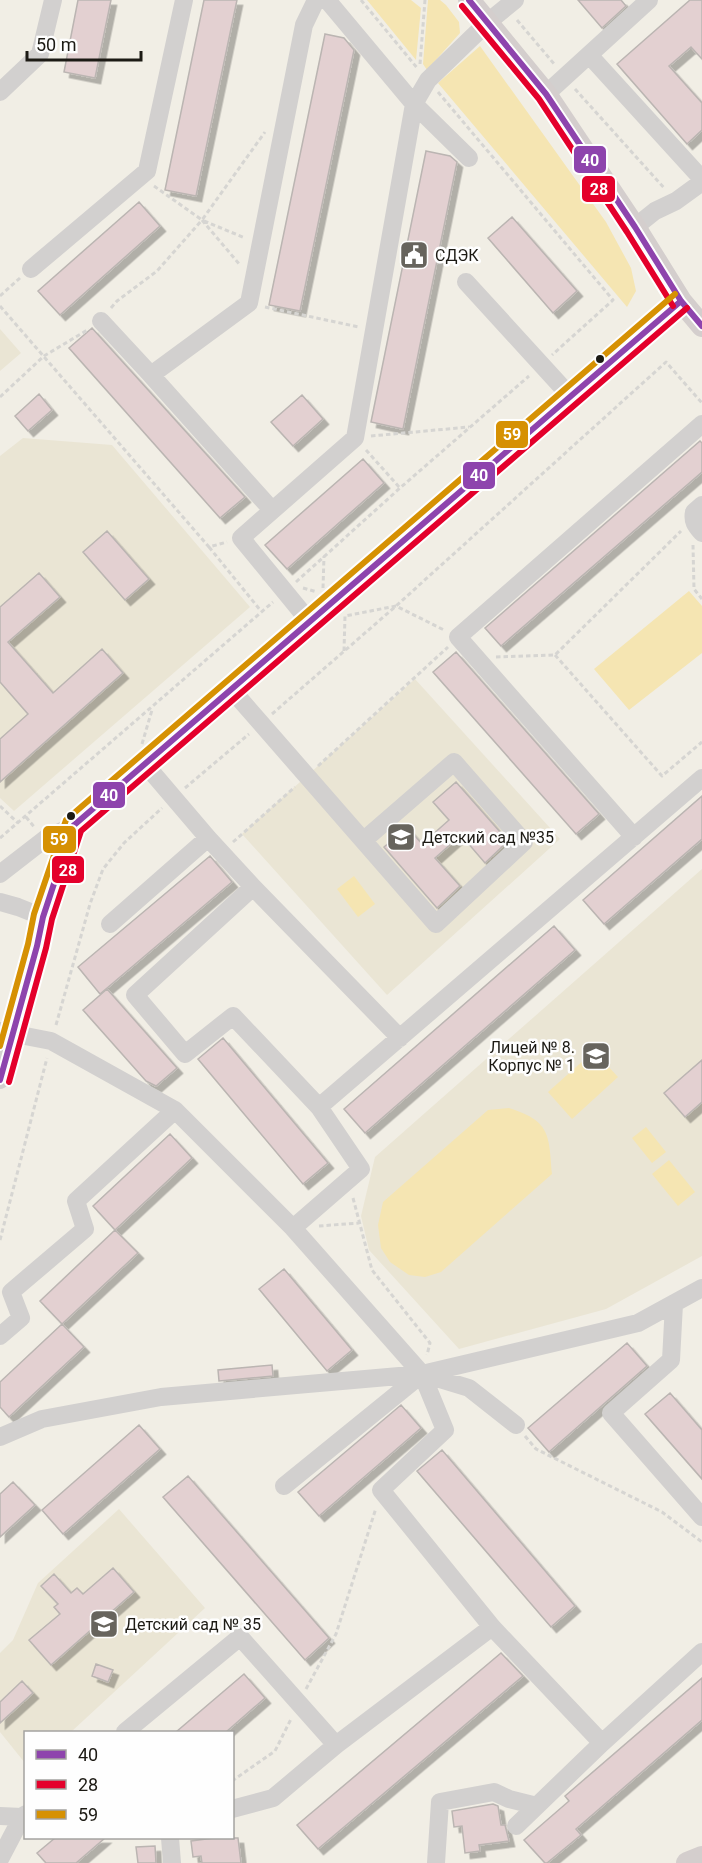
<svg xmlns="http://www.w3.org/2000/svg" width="702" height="1863" font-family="Roboto,sans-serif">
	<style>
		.built { fill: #eae5d4 }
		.green { fill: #f5e5b2 }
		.building { fill: #e3d0d1; stroke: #bbb5b2; stroke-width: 1.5; filter: url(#shadow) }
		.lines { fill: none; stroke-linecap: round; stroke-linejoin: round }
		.path { stroke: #d6d5d2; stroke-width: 3; stroke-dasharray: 4.5 3; stroke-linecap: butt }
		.minor { stroke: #d2d0cf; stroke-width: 18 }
		.major { stroke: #d4cecd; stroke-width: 22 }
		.bus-1-casing { stroke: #fefefe; stroke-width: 10 }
		.bus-2-casing { stroke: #fefefe; stroke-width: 10 }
		.bus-3-casing { stroke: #fefefe; stroke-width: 10 }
		.bus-1 { stroke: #8e44ad; stroke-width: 6 }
		.bus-2 { stroke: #e4002b; stroke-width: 6 }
		.bus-3 { stroke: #d69103; stroke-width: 6 }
		.bus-dot { fill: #1c1a14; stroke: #fefefe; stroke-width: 2 }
		.labels { text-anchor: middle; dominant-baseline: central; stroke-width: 5; stroke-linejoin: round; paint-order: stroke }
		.poi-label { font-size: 16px; fill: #1c1a14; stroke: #fefefe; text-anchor: start }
		.line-badge { stroke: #fefefe; stroke-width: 2 }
		.badge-label { font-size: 16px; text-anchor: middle; font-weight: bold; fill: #fff }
	</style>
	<defs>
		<filter id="shadow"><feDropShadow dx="5.5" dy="5.5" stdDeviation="0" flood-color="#0004"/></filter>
	</defs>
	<rect width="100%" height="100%" fill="#f1eee5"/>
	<path class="built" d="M0,329L21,353L0,371Z
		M23,438L112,445L250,607L14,811L0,798V456Z
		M415,679L560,839L387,995L242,834Z
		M702,869V1256L606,1309L459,1349L369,1250L361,1216L375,1157Z
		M119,1509L205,1608L71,1732H26L25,1763L0,1732V1653L13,1640L38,1583Z"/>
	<path class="green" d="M367,0H411L421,8L416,60Z
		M428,0H440L446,5L459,22L460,33L427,70L423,64Z
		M480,46L606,222L631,268L636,291L627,307L438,83Z
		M689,591L702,606V653L629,710L594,669Z
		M354,876L375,904L358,917L337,889Z
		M594,1051L618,1077L572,1119L548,1092Z
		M509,1108C550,1121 549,1134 552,1174L441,1272L425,1277L409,1275L390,1262L381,1248L378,1225L383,1202L488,1110Z
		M646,1127L666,1152L652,1163L632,1138Z
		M669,1160L695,1192L678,1206L652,1174Z"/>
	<path class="building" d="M78,0H111L95,78L64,72Z
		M204,0H237L196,196L165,190Z
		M578,0H621L626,6L602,28Z
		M690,0H702V59L691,47L669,66L702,103V130L687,144L617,64Z
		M325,34L344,38L354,50L300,311L269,305Z
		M426,151L450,156L457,162L403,429L371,422Z
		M139,202L160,226L60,315L38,291Z
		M512,217L577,291L553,313L488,238Z
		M92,328L245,497L220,518L69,348Z
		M39,394L52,410L28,431L15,416Z
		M302,395L323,419L293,446L271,422Z
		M700,441L702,443V472L501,646L485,628Z
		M363,459L384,483L287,569L265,545Z
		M107,531L149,579L125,600L83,552Z
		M39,573L60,597L8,642L53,693L102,649L123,673L0,782V739L28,714L0,682V607Z
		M456,652L599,814L576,834L433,672Z
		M456,782L508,841L485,863L461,835L435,858L460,886L437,908L384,847L407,827L422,844L449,820L433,802Z
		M702,796V839L604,924L583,900Z
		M210,856L232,882L100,994L78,967Z
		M554,926L575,950L365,1133L344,1109Z
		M107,989L177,1068L156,1086L146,1081L83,1010Z
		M223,1038L328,1163L303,1184L198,1059Z
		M702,1060V1102L685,1117L664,1093Z
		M170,1134L192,1158L115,1230L93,1206Z
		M115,1230L138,1253L62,1324L40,1301Z
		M284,1269L352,1350L327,1371L259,1289Z
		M62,1324L84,1347L9,1417L0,1407V1382Z
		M627,1343L647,1366L549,1452L528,1428Z
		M272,1365L273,1376L219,1381L218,1370Z
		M670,1393L702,1430V1479L645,1414Z
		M401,1405L421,1428L319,1516L298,1492Z
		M139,1425L160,1449L63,1534L42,1510Z
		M442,1450L575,1606L551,1627L417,1471Z
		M188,1476L329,1638L305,1660L163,1497Z
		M13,1482L35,1505L0,1537V1494Z
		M113,1568L134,1592L51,1665L29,1640L60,1614L54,1607L58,1604L41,1586L54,1574L71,1593L77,1588L83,1594Z
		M501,1653L523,1676L318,1849L297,1825Z
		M96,1664L113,1670L108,1682L92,1676Z
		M244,1674L265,1698L226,1732H176Z
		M702,1678V1720L576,1829L581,1835L547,1863H545L524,1840L569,1801L565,1796Z
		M22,1681L33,1693L0,1723V1702Z
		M493,1804L498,1806L501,1825H505L509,1841L479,1845L480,1851L465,1853L462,1826L454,1827L452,1811Z
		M55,1838H105L76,1863H46L37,1853Z
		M214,1838H238L241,1863H202L201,1856L193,1857L191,1841Z
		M155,1846L156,1863H138L136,1847Z"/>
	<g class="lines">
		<path class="path" d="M361,0L418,69
			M517,20L555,65
			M420,64L425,0
			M575,89L665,189
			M438,92L613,300L552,355
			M154,186L202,220L265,132
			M202,220L240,265
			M204,221L245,238
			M0,296L20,278
			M0,306L209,547L227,542
			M265,307L359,327
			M111,308L117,301L157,271L202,220
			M0,397L44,356L89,329
			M371,436L469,427
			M366,450L400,488
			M693,545L694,589L702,599
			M209,547L261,611
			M296,582L400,488L529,376
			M303,588L317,592
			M323,588L324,556
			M344,651L345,616L396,606L444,630
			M555,655L662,776L702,742
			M496,657L555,655L681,531
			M272,714L396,606L666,362L702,403
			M142,744L152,710
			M318,766L448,647
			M185,788L249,734
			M0,806L18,823
			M26,817L35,828
			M0,838L273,602
			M233,842L295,787
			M56,1025L90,904L103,869L124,843L162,808
			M353,1198L372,1270L430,1343L427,1355
			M319,1226L359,1223
			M0,1240L47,1058
			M525,1436L536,1449L662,1512L702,1542
			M306,1689L336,1634L376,1508
			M232,1781L275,1751L291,1719"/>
		<path class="minor" d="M327,0L414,104L469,158
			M590,56L702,179
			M0,92L40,54L53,0
			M546,94L649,0
			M635,227L655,211L676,201L702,182
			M31,269L147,171L184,0
			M466,282L571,397
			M101,321L151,375
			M702,505L694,512C692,522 696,526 702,533
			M272,510L151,375L249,303L304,25L316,0
			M309,621L241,538L355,438L414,104L428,80L488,22L515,0
			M231,689L436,924L524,842L454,762L364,840
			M144,763L208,838L253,887L135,995L185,1054L233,1016L319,1107L361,1169L293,1228
			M634,837L458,637L702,424
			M0,874L45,839L73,826L83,816L681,301
			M253,887L400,1038
			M0,902L18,907L43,917
			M110,924L208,838
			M0,1031L51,1041L175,1110L293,1228L422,1374L445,1430L381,1490L492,1627
			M0,1080L37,946L43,917L73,826
			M319,1107L702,778
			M674,1304L671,1360L611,1413L702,1517
			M0,1336L21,1318L11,1292L85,1229L76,1201L175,1110
			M423,1374L469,1388L516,1425
			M0,1437L42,1419L161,1397L422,1374L638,1323L702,1288
			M284,1486L422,1374
			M125,1732L240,1637L336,1745L273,1798L232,1809
			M602,1743L702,1652
			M336,1745L492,1627L602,1743L516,1826
			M0,1816L22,1817L26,1814
			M170,1838L172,1863
			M0,1859L22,1817
			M436,1863L440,1802L494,1792L509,1799L537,1806"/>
		<path class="major" d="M469,0L546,94L635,227L681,301L702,326
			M687,1863L702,1857"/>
		<g class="bus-1-casing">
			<path id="bus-1" d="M469,0L546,94L635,227L681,301L702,326
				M0,1080L37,946L43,917L73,826L681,301"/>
		</g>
		<g class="bus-2-casing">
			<path id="bus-2" d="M462,6L539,99L627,232L673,306
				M9,1082L46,948L52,919L81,831L687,308"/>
		</g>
		<g class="bus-3-casing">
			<path id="bus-3" d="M0,1046L28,944L34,914L66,820L675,294"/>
		</g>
		<use href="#bus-1" class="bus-1"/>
		<use href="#bus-2" class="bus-2"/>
		<use href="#bus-3" class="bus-3"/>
	</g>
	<defs>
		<g id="civic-square" transform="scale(1.5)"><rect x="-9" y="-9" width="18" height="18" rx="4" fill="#67645d" stroke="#fefefe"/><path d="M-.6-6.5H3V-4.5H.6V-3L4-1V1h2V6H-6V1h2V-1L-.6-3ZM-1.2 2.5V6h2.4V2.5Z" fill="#fff"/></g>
		<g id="school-square" transform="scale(1.5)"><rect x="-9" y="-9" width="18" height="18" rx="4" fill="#67645d" stroke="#fefefe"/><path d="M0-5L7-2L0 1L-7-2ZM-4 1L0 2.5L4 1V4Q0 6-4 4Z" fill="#fff"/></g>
	</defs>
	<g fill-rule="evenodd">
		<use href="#civic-square" x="414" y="255"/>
		<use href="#school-square" x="401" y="837"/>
		<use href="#school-square" x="596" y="1056"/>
		<use href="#school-square" x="104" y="1624"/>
	</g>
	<g class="bus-dot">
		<circle cx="600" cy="359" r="5"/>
		<circle cx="71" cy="816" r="5"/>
	</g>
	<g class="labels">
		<g class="poi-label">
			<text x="435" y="255">СДЭК</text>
			<text x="422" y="837">Детский сад №35</text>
			<text x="575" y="1047" text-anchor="end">Лицей № 8.<tspan x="575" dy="18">Корпус № 1</tspan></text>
			<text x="125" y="1624">Детский сад № 35</text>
		</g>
	</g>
	<g class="line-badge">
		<rect x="573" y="145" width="34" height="29" rx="6" fill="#8e44ad"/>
		<rect x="581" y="175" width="35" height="28" rx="6" fill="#e4002b"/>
		<rect x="495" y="420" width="34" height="29" rx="6" fill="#d69103"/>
		<rect x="462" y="461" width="34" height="29" rx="6" fill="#8e44ad"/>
		<rect x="92" y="781" width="34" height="28" rx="6" fill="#8e44ad"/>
		<rect x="42" y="825" width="35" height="29" rx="6" fill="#d69103"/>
		<rect x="51" y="855" width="34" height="29" rx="6" fill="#e4002b"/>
	</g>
	<g class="badge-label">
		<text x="590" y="166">40</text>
		<text x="599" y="195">28</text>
		<text x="512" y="440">59</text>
		<text x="479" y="481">40</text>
		<text x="109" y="801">40</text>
		<text x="59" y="845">59</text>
		<text x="68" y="876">28</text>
	</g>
	<rect x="24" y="1731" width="210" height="108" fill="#fefefe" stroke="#a4a3a0" stroke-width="1.5"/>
	<rect x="36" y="1750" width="30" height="9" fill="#8e44ad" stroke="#a4a3a0" stroke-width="1.5"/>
	<text x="78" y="1761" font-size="18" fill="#1c1a14">40</text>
	<rect x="36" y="1780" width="30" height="9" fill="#e4002b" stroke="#a4a3a0" stroke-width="1.5"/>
	<text x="78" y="1791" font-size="18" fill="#1c1a14">28</text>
	<rect x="36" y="1810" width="30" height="9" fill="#d69103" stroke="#a4a3a0" stroke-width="1.5"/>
	<text x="78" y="1821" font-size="18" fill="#1c1a14">59</text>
	<path d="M27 51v9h114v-9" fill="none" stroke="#1c1a14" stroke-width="3"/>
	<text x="36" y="51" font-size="18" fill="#1c1a14" stroke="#fefefe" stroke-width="4.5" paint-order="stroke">50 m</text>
</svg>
